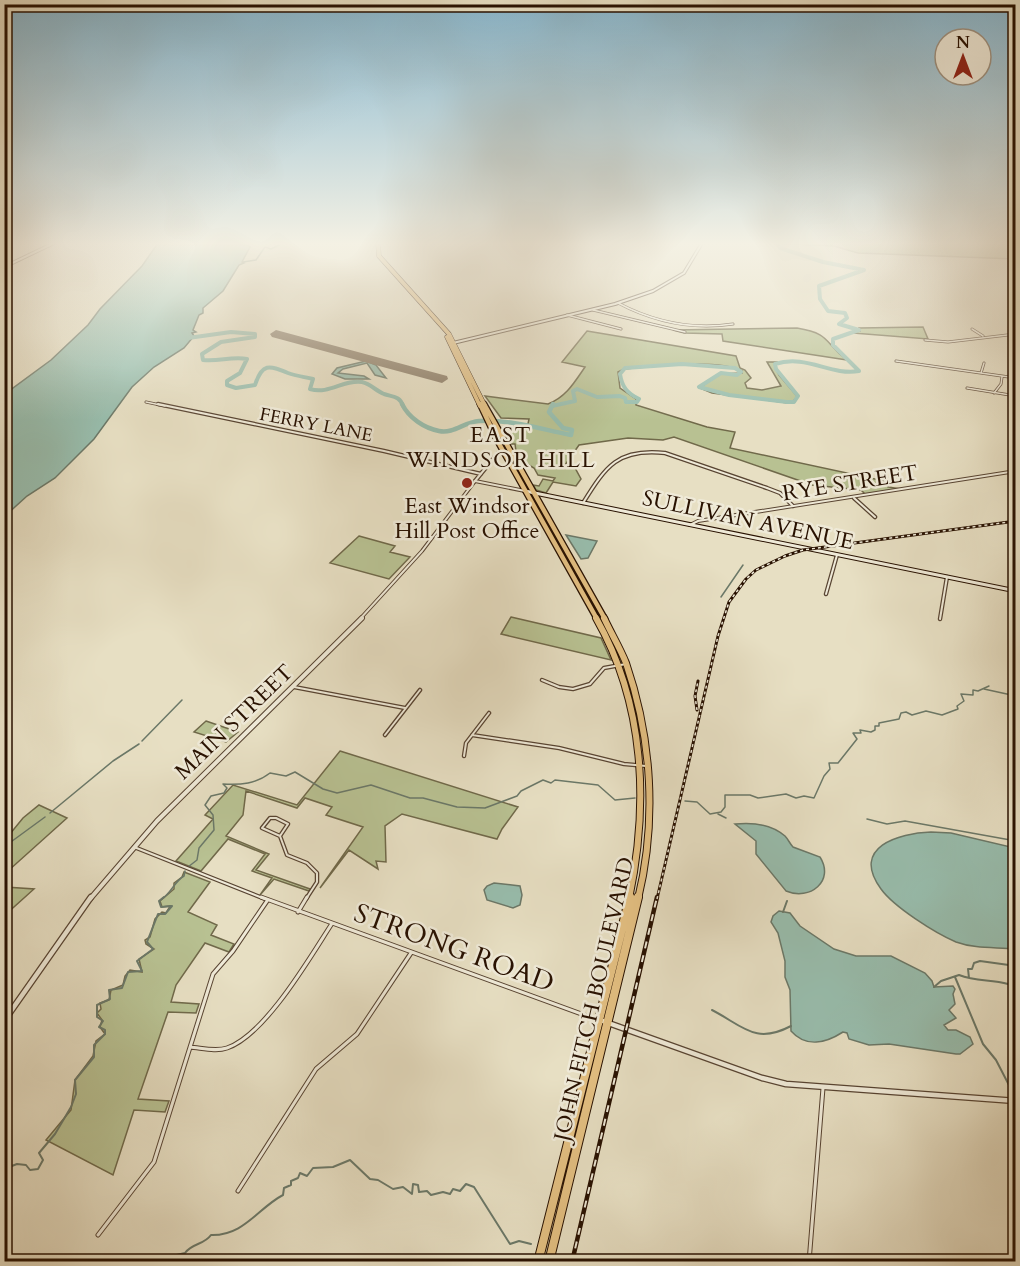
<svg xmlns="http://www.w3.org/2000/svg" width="1020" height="1266" font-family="Cardo,serif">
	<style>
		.green { fill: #b8c192; stroke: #70694a; stroke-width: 1.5 }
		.water { fill: #98bdad; stroke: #6b7868; stroke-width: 1.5 }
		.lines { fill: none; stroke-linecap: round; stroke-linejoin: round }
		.stream-far1 { stroke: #6b7868; stroke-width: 1.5 }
		.stream { stroke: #6b7868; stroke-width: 2 }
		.river-far1 { stroke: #98bdad; stroke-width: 4 }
		.river { stroke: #98bdad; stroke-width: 4.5 }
		.runway { fill: #887862; fill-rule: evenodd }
		.minor-far2-casing { stroke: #584432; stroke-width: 3 }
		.minor-far1-casing { stroke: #584432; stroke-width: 4.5 }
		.minor-casing { stroke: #584432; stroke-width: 5 }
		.tertiary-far2-casing { stroke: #584432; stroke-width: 4 }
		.tertiary-far1-casing { stroke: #584432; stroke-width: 6 }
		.tertiary-casing { stroke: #584432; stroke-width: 7 }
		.secondary-far1-casing { stroke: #281101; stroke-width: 4 }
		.secondary-casing { stroke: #281101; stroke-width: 5 }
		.trunk-far3-casing { stroke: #281101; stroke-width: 5 }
		.trunk-far2-casing { stroke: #281101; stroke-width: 7 }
		.trunk-far1-casing { stroke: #281101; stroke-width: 8 }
		.trunk-casing { stroke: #281101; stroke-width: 10 }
		.minor-far2 { stroke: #efead8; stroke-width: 1.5 }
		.minor-far1 { stroke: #efead8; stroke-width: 2 }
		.minor { stroke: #efead8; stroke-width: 3 }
		.tertiary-far2 { stroke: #efead8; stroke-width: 2 }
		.tertiary-far1 { stroke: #efead8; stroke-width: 4 }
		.tertiary { stroke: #efead8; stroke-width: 4.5 }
		.secondary-far1 { stroke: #efead8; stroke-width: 2 }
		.secondary { stroke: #efead8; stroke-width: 3 }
		.trunk-far3 { stroke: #e4c082; stroke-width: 4 }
		.trunk-far2 { stroke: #e4c082; stroke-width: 4.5 }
		.trunk-far1 { stroke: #e4c082; stroke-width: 6 }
		.trunk { stroke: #e4c082; stroke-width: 8 }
		.rail-far1-casing { stroke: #281101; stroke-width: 3 }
		.rail-casing { stroke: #281101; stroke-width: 4.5 }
		.rail-far1 { stroke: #efead8; stroke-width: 1.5; stroke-dasharray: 3; stroke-linecap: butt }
		.rail { stroke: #efead8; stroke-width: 2; stroke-dasharray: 7; stroke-linecap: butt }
		.poi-dot { fill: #8f2418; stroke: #efead8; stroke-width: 2 }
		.labels { text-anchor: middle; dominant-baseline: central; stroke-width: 5; stroke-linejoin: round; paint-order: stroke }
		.far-street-label { font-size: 18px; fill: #281101; stroke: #efead8 }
		.far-quarter-label { font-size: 22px; letter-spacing: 1.5px; fill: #281101; stroke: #efead8 }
		.street-label { font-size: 22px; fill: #281101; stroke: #efead8 }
		.poi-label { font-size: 22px; fill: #281101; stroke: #efead8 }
		.near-street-label { font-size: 27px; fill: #281101; stroke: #efead8 }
	</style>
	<rect width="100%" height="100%" fill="#e7dfc3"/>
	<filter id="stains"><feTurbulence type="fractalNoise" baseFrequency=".00333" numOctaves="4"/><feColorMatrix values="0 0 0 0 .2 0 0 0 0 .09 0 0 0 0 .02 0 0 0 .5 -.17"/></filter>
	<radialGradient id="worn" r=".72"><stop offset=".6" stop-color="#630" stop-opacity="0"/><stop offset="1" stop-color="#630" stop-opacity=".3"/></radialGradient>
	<path class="green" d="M774,243H1015V259L858,253L834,246Z
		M923,327L928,339L853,333L860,331L859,328Z
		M797,328C832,334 823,342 847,360L723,341L722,334L684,333L673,330Z
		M587,331L736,356L740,368L745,370L751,378L745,383L747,388L762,390L781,386L767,362H777L775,367L779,375L797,396L795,400L788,403L712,393L700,388L718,374L742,373V371C715,358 655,367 624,369L618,372L620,388L636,399V405L707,427L735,432L730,448L889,482L888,487L901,489L866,495L861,490L812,485L674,437L663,440L628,438L579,445L565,465L575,468L581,479L576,486L553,482L546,493L536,490L533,485L539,486L543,479L553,481L555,478L538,475L534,468L517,458L515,444H511L507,429L528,424L529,419L501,418L485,396L548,404C566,397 574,383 585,367L562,362Z
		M359,536L395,546L390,552L410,557L389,579L330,563Z
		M511,617L601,638L611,660L501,634Z
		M206,721L238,732L226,742L194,732Z
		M340,751L518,807L502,829L497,839L402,814L385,826L386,862L376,861L378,869L349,850L320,888L363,827L326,815L332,807L305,798L297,808L246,791L243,815L226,836L269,854L256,870L310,889L309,891L274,879L260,895L272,878L252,871L265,854L228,839L201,871L176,861L213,819L205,815L233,785L297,805Z
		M39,805L67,818L8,871L5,870V840L23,818Z
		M184,872L210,882L188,912L217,925L211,935L234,944L229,952L205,943L176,985L171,1002L199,1004L196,1013L168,1012L138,1099L169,1101L165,1112L134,1110L113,1175L46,1140L71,1110L75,1080L93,1056L96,1041L105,1034L100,1027L102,1020L97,1013L101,1009L100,1003L109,1000L111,990L123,985L125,976L130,970L142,972L139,959L154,949L146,944L145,940L150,937L155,919L162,912L166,913L170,906L162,907L160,901L174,889V883L182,877Z
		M5,887L34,889L5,915Z"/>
	<path class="water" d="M158,243H251L247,245L250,247L242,262L244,263L239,265L223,291L203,308V313L199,315L193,330L196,332L192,333L194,336L184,348L154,367L132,387L94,439L55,478L27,496L5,516V394L51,360L88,325L100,309L142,266Z
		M366,361L376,365L386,378L375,375L367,363L343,369L338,373L364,376L369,379H345L332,374L337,368Z
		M566,535L597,541L588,558L581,559Z
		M735,824C754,822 771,824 785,836C788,839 790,844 793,847L820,857C835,881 810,901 786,891L756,854V841Z
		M931,832L951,833L1015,848V949C996,947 975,949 956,942C935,933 894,907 881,889C850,847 899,833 931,832Z
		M494,883L520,886L522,895L520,905L513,908L487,900L484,890L487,886Z
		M779,911L790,913L800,926L834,949L856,956H891L925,973L932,981L934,987L953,986L955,989L953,994L955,1004L949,1010L956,1018L944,1025L948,1030H956L970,1037L973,1044L960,1054H956L889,1044L869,1045L849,1039L847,1033L843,1032C826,1043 806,1048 791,1031L790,990L785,977V961L778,933L771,922L773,916Z"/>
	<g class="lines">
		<path class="stream-far1" d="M243,262L256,260L265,247L271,249L283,243
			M721,597L743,565
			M984,689L1016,696
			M142,741L182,700
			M685,801L697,802L710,814L721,812L725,807V795H750L758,798L786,794L796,798L804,796L814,798L824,776L830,769L829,763H838L857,739L853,733H861L860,730L871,732L875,730V726H879V723L899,719L901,713L906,712L912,715L926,711L942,715L958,709L957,706L964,701L961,694L973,695V690L978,691L989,686
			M50,813L113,761L139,744
			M718,814L726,818
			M867,819L887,824L905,821L1016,841
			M4,847L45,817
			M188,867L197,860L199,848L214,830L213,815L205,805L211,796L224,793L227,788L223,784C241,785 256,784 270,773L286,776L295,772L323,789L337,793L371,785L410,798H423L457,807L485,808L517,796L521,791L543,780L551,783L555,780L598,785L615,800L635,798
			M162,899C172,892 174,882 184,876L185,871"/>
		<path class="stream" d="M783,912L787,901
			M955,977L983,1044L996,1060L1011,1089L1009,1094
			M969,978L968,969H972L974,963L980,961L1016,966
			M934,987L941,981L959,975C976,982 991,979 1008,984L1016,980
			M712,1010C743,1026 755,1045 791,1026
			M1012,1106L1016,1113
			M4,1169L17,1164L26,1165L30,1170L38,1169L43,1160L39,1153L55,1134L71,1107L76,1094L75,1080L94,1057V1045L105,1034V1030L99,1027L103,1021L97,1017V1005L110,999L109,990L122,988L128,972L142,971L137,961L153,949L147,942L158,914H165L172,906L161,907L159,901L164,897
			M165,1262L168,1257L185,1253C192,1243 204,1245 211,1235C244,1236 258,1208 283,1195L284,1188L291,1185V1181L298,1178L300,1173L307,1176L313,1168L333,1167L350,1160L370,1179L378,1180L393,1189L403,1187L412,1194L413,1184L418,1185L419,1192L427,1191L431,1195L443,1192L450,1194L453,1189L460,1191L466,1184L474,1187L510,1244L519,1241L531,1244"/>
		<path class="river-far1" d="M188,338L231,332L255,334V337L221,342L202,354L203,360C218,362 232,356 247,359L240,373L227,381V385L236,388L255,385C262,363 269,365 288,373C296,376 305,377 313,379L310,389C329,395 344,379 362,382C371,384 376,391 384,394C393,397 400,396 403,406
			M552,406L575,401L573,391L577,389L597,397L620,396L625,398L626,402H637L639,399C627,393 622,387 620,374L625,368L682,364L735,368L741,372L737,375L721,373L699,387L729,395L787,402H794L798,396L776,369L775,364C807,354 830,376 859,371L833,345V339L859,330L839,324L847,318L845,313L828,311L820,299L819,286L864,270L823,262L780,248L777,243"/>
		<path class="river" d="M402,404C409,418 424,428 439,431C454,434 464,422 479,421C510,419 540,429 571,435L572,430L563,428L549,412L553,404"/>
		<path class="runway" d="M276,330L447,376L448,379L442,383L272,337L270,334Z"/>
		<g class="minor-far2-casing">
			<path id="minor-far2" d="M618,303C654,322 693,330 733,324
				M593,310L685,332
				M567,315L621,329
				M972,329L983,336
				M1009,335L1016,342
				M925,340L948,342L1016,334
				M896,361L1016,378
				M981,373L984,363
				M967,388L1016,396
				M994,393L1001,384L1002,377
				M146,402L165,406"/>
		</g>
		<g class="minor-far1-casing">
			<path id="minor-far1" d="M158,404L384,451L481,474
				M475,481L497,454
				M854,498L875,517
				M583,503C606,466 618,448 665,453L767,488L780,493L793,506
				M826,594L837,555
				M940,619L947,577
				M542,680L559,687L573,689L590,684L604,668L626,664
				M294,687L405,708
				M385,735L420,690
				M472,735L559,748L624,764L646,766
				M464,756L466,743L489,713
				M270,818H276L288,824L280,836L262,828Z
				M280,836L287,855L307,863L317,873V882L306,899
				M134,847L265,899"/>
		</g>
		<g class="minor-casing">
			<path id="minor" d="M261,897L598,1020
				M298,912L307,897
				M190,1047C202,1048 216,1052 227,1048C265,1035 309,959 331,925
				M238,1191L316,1069L357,1034L411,953
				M98,1235L154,1162L213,974L233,951L267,901
				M307,1262L313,1257L321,1262
				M809,1262L823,1088"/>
		</g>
		<g class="tertiary-far2-casing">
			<path id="tertiary-far2" d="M453,343L615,304L653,291L684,273L702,243
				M690,525L698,521L1016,471
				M360,619L422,551L475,481L525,491"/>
		</g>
		<g class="tertiary-far1-casing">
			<path id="tertiary-far1" d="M90,899L157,821L362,618"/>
		</g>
		<g class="tertiary-casing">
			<path id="tertiary" d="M600,1020L762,1078L786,1084L1016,1101
				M4,1021L91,897"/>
		</g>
		<g class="secondary-far1-casing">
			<path id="secondary-far1" d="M4,267L54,243"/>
		</g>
		<g class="secondary-casing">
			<path id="secondary" d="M525,491L1016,591"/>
		</g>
		<g class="trunk-far3-casing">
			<path id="trunk-far3" d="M378,243L379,256L449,334L485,406
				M447,337L480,406"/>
		</g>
		<g class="trunk-far2-casing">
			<path id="trunk-far2" d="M480,404L497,440L597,619
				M484,404L605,619"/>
		</g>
		<g class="trunk-far1-casing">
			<path id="trunk-far1" d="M596,618C645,704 649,804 629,899
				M604,618C611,633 620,648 626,663C652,739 657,821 638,899"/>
		</g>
		<g class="trunk-casing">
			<path id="trunk" d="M538,1262L630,897
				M549,1262L638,897"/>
		</g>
		<use href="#minor-far2" class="minor-far2"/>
		<use href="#minor-far1" class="minor-far1"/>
		<use href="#minor" class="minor"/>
		<use href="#tertiary-far2" class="tertiary-far2"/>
		<use href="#tertiary-far1" class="tertiary-far1"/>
		<use href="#tertiary" class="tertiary"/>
		<use href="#secondary-far1" class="secondary-far1"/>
		<use href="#secondary" class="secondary"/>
		<use href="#trunk-far3" class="trunk-far3"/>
		<use href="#trunk-far2" class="trunk-far2"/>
		<use href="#trunk-far1" class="trunk-far1"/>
		<use href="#trunk" class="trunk"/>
		<g class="rail-far1-casing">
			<path id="rail-far1" d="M697,710L695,696L698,681
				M657,899L718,636L729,602L746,579L756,570L785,556L803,550L1016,521"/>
		</g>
		<g class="rail-casing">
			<path id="rail" d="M572,1262L657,897"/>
		</g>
		<use href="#rail-far1" class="rail-far1"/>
		<use href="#rail" class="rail"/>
	</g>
	<linearGradient id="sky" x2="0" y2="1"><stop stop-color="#88b8d0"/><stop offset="0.58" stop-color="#f4f1e4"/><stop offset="1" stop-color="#f4f1e4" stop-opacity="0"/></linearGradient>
	<rect width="1020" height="420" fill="url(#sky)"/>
	<circle class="poi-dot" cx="467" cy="483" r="6"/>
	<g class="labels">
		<g class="far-street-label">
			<text transform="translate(316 425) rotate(11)">FERRY LANE</text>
		</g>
		<g class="far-quarter-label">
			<text x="501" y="435">EAST<tspan x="501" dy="25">WINDSOR HILL</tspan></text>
		</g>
		<g class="street-label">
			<text transform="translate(850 483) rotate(-9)">RYE STREET</text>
			<text transform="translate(748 520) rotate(12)">SULLIVAN AVENUE</text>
			<text transform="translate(234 722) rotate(-44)">MAIN STREET</text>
			<text transform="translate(594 999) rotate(-77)">JOHN FITCH BOULEVARD</text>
		</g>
		<g class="poi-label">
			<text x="467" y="506">East Windsor<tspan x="467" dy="25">Hill Post Office</tspan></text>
		</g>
		<g class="near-street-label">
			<text transform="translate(454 948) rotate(20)">STRONG ROAD</text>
		</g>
	</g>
	<rect width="1020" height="1266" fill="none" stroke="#e7dfc3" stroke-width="24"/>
	<rect x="6" y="6" width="1008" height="1254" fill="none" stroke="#281101" stroke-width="3"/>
	<rect x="12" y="12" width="996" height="1242" fill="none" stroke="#281101" stroke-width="1.5"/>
	<g transform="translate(963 57)"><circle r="28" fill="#efead8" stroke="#9f9382" stroke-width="1.5"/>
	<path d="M0-4.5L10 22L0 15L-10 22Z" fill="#8f2418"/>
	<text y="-9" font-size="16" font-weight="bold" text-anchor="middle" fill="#281101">N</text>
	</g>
	<rect width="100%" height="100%" filter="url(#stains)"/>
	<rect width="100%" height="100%" fill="url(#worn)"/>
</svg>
